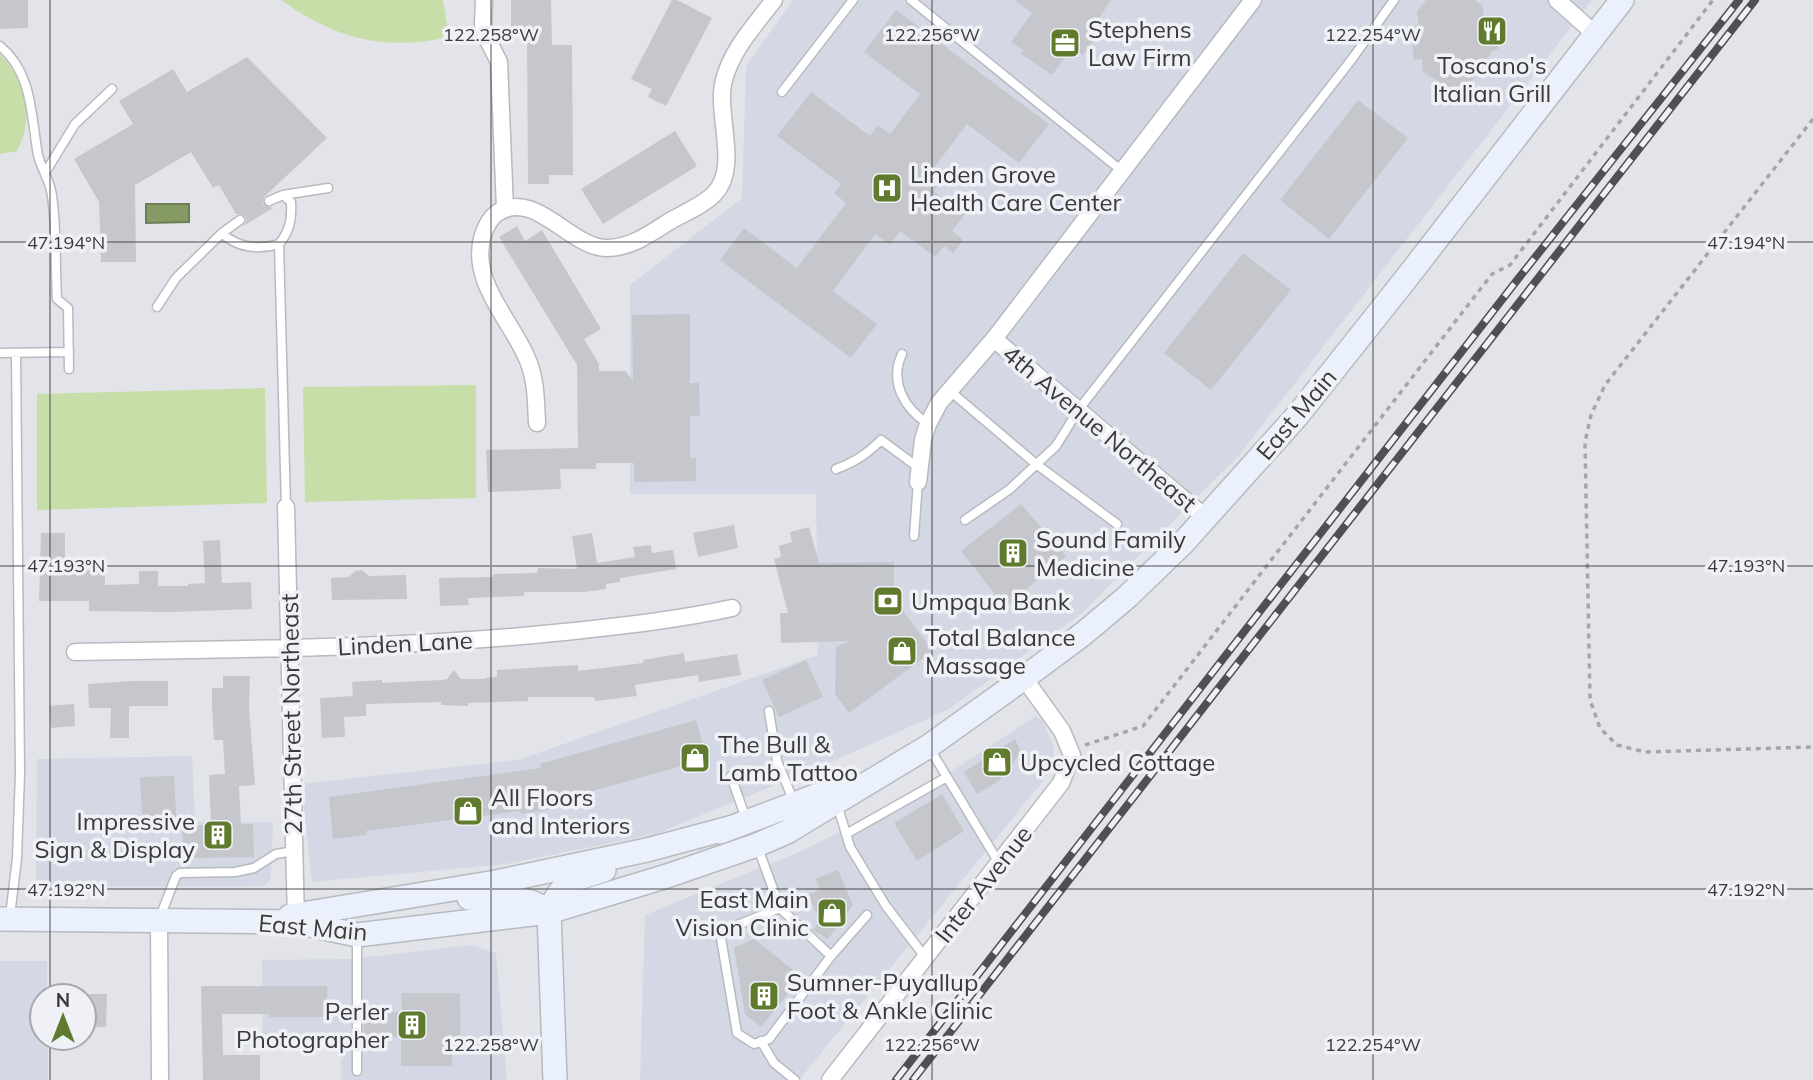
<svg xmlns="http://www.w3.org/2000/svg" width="1813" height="1080" font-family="Mulish,sans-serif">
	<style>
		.built { fill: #d3d8e4 }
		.green { fill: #c8dea9 }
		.water { fill: #869a64; stroke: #6f7d58; stroke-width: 2 }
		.building { fill: #c5c7cc }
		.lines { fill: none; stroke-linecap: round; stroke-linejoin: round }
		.service-casing { stroke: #b7babf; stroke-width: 11 }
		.minor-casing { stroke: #b7babf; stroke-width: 19 }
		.secondary-casing { stroke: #b7babf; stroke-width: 26 }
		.path { stroke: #a4a6aa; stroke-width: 3.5; stroke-dasharray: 5 5; stroke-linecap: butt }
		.service { stroke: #fff; stroke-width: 8 }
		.minor { stroke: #fff; stroke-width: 16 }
		.secondary { stroke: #ebf0fd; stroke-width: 23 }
		.rail-casing { stroke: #4f5053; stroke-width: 8 }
		.rail { stroke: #eff1f7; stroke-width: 5; stroke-dasharray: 16; stroke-linecap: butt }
		.ticks { fill: none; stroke: #393a3c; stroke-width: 2; stroke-opacity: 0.45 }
		.labels { text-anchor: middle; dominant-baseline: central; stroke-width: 7; stroke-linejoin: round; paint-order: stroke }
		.poi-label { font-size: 24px; fill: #393a3c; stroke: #eff1f7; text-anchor: start }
		.street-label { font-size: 24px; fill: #393a3c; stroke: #eff1f7 }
		.ticks-label { font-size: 18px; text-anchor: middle; fill: #393a3c; stroke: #eff1f7; stroke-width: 7; stroke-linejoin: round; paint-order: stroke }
	</style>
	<rect width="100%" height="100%" fill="#e2e4e9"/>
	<path class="built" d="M793,0H1592L1240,454L1082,613L949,709L838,759L656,834L506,864L312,882L301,784L518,760L818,655L816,494H630V285L742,198L746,66Z
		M1036,716L1042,720L1054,746L1053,763L1044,780L799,1080H640L645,915L799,852L917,794Z
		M192,756L195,822H273L271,873L269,882L264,886L36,887L37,759Z
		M471,945L496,953L507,1080H341V1048L263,1049L262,960L350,959Z
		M0,961H47V996H42V1038H48V1080H0Z"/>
	<path class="green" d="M281,0H443L449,37C386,52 333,38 281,0Z
		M0,54C26,80 35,118 17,151L0,154Z
		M476,385V498L305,502L303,387Z
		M265,388L267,503L37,510V394Z"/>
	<path class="water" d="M146,204H189V222L146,223Z"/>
	<path class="building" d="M0,0H28V28L0,29Z
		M511,0H551L552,45H572L573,175H549V184H528L527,32H511Z
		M672,0H677L712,18L666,106L648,97L652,89L631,79Z
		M1014,0H1111L1099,18L1106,23L1083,55L1072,48L1052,75L1021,54L1023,50L1011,42L1032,13Z
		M1426,0H1475L1482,5L1484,17L1493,16L1498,49L1492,51L1461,97L1423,72L1422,59L1414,60L1410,26L1419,25L1417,12Z
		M896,10L1049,124L1019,163L967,124L933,169L945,177L934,191L965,214L952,231L963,240L953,253L944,246L935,257L900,231L890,245L875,234L833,291L877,324L851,358L720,260L744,228L797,268L846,203L834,193L841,184L777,136L811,92L870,136L878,125L890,134L920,94L864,52Z
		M247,57L327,138L264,197L263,204L273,208L243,226L246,222V217L242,214H236L219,185L213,188L191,152L135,185L136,262H101L99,202L74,159L133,124L119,101L173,69L187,92Z
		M1358,100L1408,138L1329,239L1280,200Z
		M675,131L697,166L603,224L581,189Z
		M517,226L525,241L542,230L601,329L584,339L599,364V371H626L633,382L632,315L690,314V383H699L700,416H690V458H696V481L634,482V463H596V469H560L561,489L488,492L486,450L578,448L577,365L499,237Z
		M1243,253L1291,290L1211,390L1164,353Z
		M1021,504L1066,556L1005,607L961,551Z
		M734,525L738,548L698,557L693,533Z
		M809,527L819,563L894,562V599L933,651L849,713L835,694L836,647L849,641L781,643L780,613H788L774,559L781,557L779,546L792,542L790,532Z
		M41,533H65V571L105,570V585L139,584V571H158V586H188V584L205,583L203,541L220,540L222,583L251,582L252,609L172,612L89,611V601H39Z
		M592,533L597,563L635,557L633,547L651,545L652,553L673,550L676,569L620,578V582L606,584V589L584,592H524V596L468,598L469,605L440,606L439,578L493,577V574L537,573L538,568L577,569L572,536Z
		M362,570L369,576L406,575L407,599L332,600L331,578L349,577L355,571Z
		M684,653L685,662L737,654L741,675L699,682L698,675L635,685L637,696L595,701L594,697H528V701L468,703V706L441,705V702L366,704V716L344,717L345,737L322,738L320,698L353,696L352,682L382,680V683L442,680L447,679L454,670L461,679H485V678L497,677V670L578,665V671L643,663V660Z
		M806,660L823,697L779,717L762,680Z
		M223,676H250L249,707L255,785L239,786L241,824H253L254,857L194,858V843H183L182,826L211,825L209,775L225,774L223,740H214L212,707V688H223Z
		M134,681H168V706H129V738H110L111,708H89L88,684Z
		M74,704L75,726L51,728L49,706Z
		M696,720L707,759L553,802L554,809L521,814L520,811L366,831L367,835L333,839L329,797L541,768L540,764Z
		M1015,739L1021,752L999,781L977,794L964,772Z
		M174,776L177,829L143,831L140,777Z
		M942,794L964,831L917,861L894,823Z
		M838,870L853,905L828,939L813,930L820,921L808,895L820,889L815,879Z
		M754,939L802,977L761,1027L745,1014L734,948Z
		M201,986H327L328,1017H269V1014H222L223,1055H260V1080H203Z
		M401,993H460L461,1047H452V1066H401V1037H364V1013L402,1012Z
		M84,994H107L106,1027H84Z"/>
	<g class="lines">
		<g class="service-casing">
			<path id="service" d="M911,0L1122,171
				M0,46C33,73 31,117 38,155C41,169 51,182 52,196C57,230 55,265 57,299L68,308L69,369
				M782,92L853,0
				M45,173L75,124L112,89
				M283,195L328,188
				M269,201L283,195L291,202C292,219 290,231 279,244L286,507
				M240,220L222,233C237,248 259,250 279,244
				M157,307L176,278L222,233
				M0,353L69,352
				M902,354C889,382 904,408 928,424
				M950,391L1036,464L1117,524
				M836,469C855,462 867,454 881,440L919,468
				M965,520L1010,489L1056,446L1079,409L1352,59L1394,0
				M914,536L918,482
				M769,711L777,761L794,802
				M930,749L999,863
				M731,776L746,819
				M837,804L850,847L886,906L925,957
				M846,834L947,777
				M758,848L780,908L831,956L769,1039L754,1044L737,1033L720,932L780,908
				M10,916L17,858L20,773L16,353
				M160,917L176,876L180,873L235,872L254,868L276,854L294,851
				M831,956L867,915
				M761,1041L774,1063L795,1080
				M357,1071V938"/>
		</g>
		<g class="minor-casing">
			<path id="minor" d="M484,0L483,24L486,36L499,62L505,209
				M1557,0L1595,34
				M994,339L1206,518
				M537,423C536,400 536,377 526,356C509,318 469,279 483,235C486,226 490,218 497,213C535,188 570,248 607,248C631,248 651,233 670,221C684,213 704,205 715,193C740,166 715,113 724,80C732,49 755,25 774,0
				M918,482L923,440L928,424L939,403L994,339L1253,0
				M286,507L296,922
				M75,652C238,649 401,649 564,632C620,626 677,620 732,608
				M159,919L160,1080
				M830,1080L1061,783L1072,755L1062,731L1024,678"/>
		</g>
		<g class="secondary-casing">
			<path id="secondary" d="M720,832L842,786
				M469,898C495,898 526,894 548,911
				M290,916L496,882L647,850L733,827
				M0,919L296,922L357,935L549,912L667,876L757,845L787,832L929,746L1024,678L1083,634L1127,597L1182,544L1297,416L1405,280L1622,0
				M555,1080L549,912C563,879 572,881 604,870"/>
		</g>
		<path class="path" d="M1813,119L1605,385L1591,415L1585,442L1590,700L1600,728L1617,745L1645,752L1813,747
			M1085,745L1143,726L1492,274L1510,265L1713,0"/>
		<use href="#service" class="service"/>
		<use href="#minor" class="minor"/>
		<use href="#secondary" class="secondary"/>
		<g class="rail-casing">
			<path id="rail" d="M896,1080L1518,279L1739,0
				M913,1080L1755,0"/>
		</g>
		<use href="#rail" class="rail"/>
	</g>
	<path class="ticks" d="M50,0V996M491,0V1080M932,0V1080M1373,0V1080M0,242H1813M0,566H1813M0,889H1813M50,1038V1080"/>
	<defs>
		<g id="restaurant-square" transform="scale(1.575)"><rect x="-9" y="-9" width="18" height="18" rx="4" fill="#617b2e" stroke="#eff1f7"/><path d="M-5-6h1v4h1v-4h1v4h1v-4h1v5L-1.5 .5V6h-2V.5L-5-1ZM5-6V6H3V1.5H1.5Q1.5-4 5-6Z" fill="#fff"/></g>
		<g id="office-square" transform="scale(1.575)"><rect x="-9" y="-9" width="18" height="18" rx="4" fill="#617b2e" stroke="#eff1f7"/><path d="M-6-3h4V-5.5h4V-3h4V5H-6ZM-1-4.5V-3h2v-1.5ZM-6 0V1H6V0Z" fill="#fff"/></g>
		<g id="hospital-square" transform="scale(1.575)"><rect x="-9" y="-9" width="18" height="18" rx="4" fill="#617b2e" stroke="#eff1f7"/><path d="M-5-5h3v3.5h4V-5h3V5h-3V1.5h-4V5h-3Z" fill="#fff"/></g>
		<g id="building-square" transform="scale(1.575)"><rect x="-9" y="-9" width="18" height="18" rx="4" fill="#617b2e" stroke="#eff1f7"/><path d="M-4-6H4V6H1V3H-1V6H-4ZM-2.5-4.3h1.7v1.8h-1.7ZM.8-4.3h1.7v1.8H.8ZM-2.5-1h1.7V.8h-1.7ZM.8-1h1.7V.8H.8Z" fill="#fff"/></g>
		<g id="bank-square" transform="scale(1.575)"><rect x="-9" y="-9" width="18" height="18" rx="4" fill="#617b2e" stroke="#eff1f7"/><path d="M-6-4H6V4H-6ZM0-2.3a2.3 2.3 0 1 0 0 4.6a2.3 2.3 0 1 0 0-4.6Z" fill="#fff"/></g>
		<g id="shop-square" transform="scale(1.575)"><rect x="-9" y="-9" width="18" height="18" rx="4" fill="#617b2e" stroke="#eff1f7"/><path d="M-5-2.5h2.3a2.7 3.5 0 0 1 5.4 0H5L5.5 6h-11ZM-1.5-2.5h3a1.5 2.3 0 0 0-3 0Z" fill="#fff"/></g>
	</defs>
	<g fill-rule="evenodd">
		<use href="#restaurant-square" x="1492" y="31"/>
		<use href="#office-square" x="1065" y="43"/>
		<use href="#hospital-square" x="887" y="188"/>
		<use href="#building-square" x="1013" y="553"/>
		<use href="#bank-square" x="888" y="601"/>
		<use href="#shop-square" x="902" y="651"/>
		<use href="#shop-square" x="695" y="758"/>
		<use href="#shop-square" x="997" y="762"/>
		<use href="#shop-square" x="468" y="811"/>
		<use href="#building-square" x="218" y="835"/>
		<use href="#shop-square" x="832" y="913"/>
		<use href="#building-square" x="764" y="996"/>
		<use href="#building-square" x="412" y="1025"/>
	</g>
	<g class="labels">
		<g class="poi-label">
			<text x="1088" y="29">Stephens<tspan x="1088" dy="28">Law Firm</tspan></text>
			<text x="1492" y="65" text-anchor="middle">Toscano's<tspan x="1492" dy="28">Italian Grill</tspan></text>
			<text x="910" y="174">Linden Grove<tspan x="910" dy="28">Health Care Center</tspan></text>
			<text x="1036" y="539">Sound Family<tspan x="1036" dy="28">Medicine</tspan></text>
			<text x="911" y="601">Umpqua Bank</text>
			<text x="925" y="637">Total Balance<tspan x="925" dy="28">Massage</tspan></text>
			<text x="718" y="744">The Bull &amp;<tspan x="718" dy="28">Lamb Tattoo</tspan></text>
			<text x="1020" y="762">Upcycled Cottage</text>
			<text x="491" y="797">All Floors<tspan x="491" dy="28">and Interiors</tspan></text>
			<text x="195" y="821" text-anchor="end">Impressive<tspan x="195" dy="28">Sign &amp; Display</tspan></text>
			<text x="809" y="899" text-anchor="end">East Main<tspan x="809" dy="28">Vision Clinic</tspan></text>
			<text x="787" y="982">Sumner-Puyallup<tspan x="787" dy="28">Foot &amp; Ankle Clinic</tspan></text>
			<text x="389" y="1011" text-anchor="end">Perler<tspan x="389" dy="28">Photographer</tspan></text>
		</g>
		<g class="street-label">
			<text transform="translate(1296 414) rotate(-50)">East Main</text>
			<text transform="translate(1100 428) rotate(40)">4th Avenue Northeast</text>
			<text transform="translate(405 643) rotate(-3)">Linden Lane</text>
			<text transform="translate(291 714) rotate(-91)">27th Street Northeast</text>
			<text transform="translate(983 884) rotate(-52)">Inter Avenue</text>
			<text transform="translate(313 927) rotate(5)">East Main</text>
		</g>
	</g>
	<g class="ticks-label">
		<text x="491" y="41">122.258°W</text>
		<text x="932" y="41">122.256°W</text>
		<text x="1373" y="41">122.254°W</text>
		<text x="66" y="249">47.194°N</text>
		<text x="1746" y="249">47.194°N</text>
		<text x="66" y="572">47.193°N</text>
		<text x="1746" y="572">47.193°N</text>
		<text x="66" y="896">47.192°N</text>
		<text x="1746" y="896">47.192°N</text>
		<text x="491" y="1051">122.258°W</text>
		<text x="932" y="1051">122.256°W</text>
		<text x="1373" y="1051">122.254°W</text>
	</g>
	<g transform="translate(63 1017)"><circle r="33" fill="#eff1f7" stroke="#a6a8ac" stroke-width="2"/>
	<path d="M0-5L12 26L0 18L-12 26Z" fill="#617b2e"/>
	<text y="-10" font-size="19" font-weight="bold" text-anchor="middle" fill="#393a3c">N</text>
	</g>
</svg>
